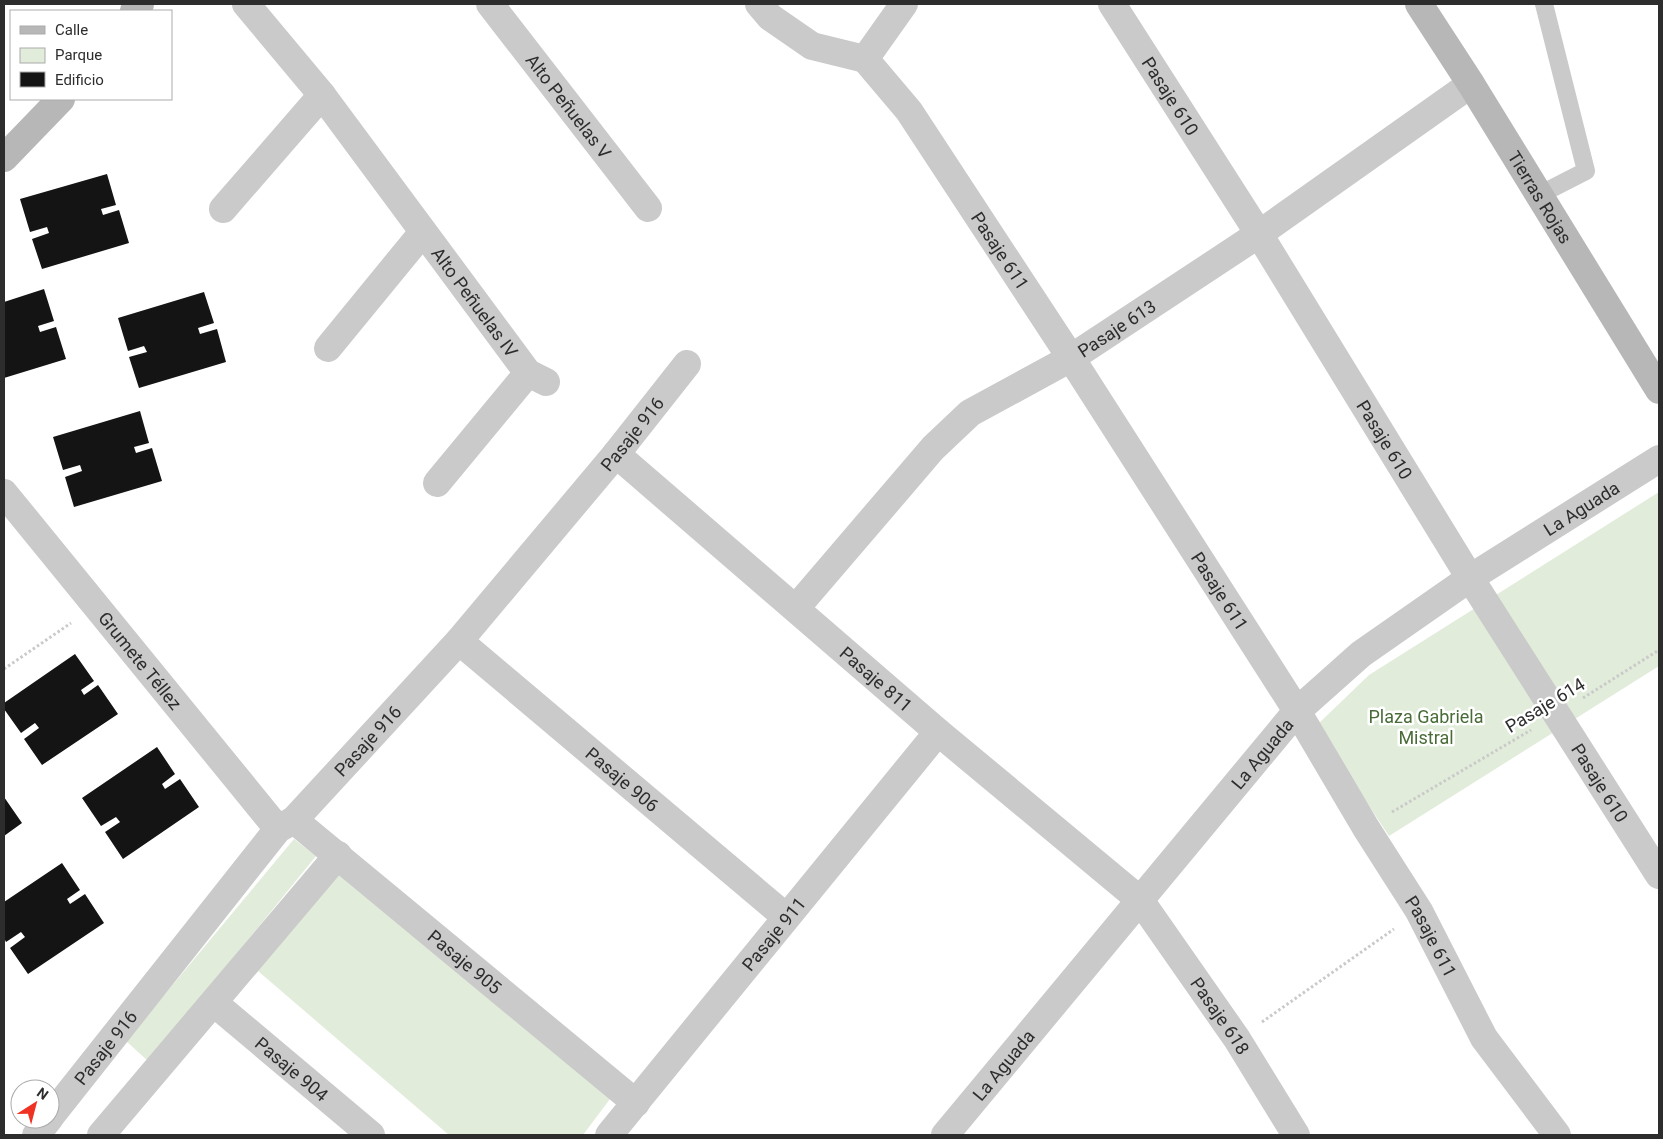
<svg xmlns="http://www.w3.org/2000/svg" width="1663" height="1139" font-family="Roboto,sans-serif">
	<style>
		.green { fill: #e1ecda }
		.building { fill: #141414 }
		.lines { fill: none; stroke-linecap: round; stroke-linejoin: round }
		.path { stroke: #cacaca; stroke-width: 3; stroke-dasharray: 2.5 2.5; stroke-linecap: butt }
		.service { stroke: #cacaca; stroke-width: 18 }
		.minor { stroke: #cacaca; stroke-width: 28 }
		.secondary { stroke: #b7b7b7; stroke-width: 28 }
		.labels { text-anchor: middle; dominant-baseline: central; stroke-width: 5; stroke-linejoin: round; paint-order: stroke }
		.street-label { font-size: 18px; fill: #2d2d2d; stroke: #fff }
		.park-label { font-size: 18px; fill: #496b38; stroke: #fff }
	</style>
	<rect width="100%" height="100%" fill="#fff"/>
	<path class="green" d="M1659,492V666L1389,836L1316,726L1369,675Z
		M294,839L316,856L149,1062L126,1041Z
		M339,872L610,1099L583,1135H449L258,971Z"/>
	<path class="building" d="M107,174L116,205L101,209L103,215L119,210L129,243L42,269L32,239L49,233L47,227L30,232L20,199Z
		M44,289L54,321L38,326L40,332L56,327L66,359L4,378V302Z
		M204,292L214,323L198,328L200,334L217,329L226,362L139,388L129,357L147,352L144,346L128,351L118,318Z
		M140,411L149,443L134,447L136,453L152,448L162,481L74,507L65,477L82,471L80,465L63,470L53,437Z
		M75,654L94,681L81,690L84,695L98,685L118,714L42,765L24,739L39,728L35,723L21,733L4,709V703Z
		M157,747L175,774L162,784L165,789L180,779L199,807L123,859L105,832L120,822L116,817L101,826L82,798Z
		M4,797L22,823L4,836Z
		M62,863L80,890L67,899L70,904L85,894L104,923L28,974L10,948L25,937L21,932L6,942L4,938V902Z"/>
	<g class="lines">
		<path class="path" d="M4,669L71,623
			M1583,698L1659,650
			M1392,812L1531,730
			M1262,1022L1394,929"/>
		<path class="service" d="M1539,195L1586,171L1544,4"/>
		<g class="minor">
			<path id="s1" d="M246,4L322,95L528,373L546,382"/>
			<path id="s2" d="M490,4L648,208"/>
			<path d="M759,4L770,17L812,46L865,59"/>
			<path id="s3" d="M1112,4L1259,234L1470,578L1659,875"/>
			<path id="s4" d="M865,59L909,111L1071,358L1297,711L1366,828L1419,911L1484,1038L1557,1135"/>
			<path d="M865,59L904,4"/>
			<path d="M223,209L322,95"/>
			<path d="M328,348L423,232"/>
			<path id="s5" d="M616,454L938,732L1140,900L1237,1039L1296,1135"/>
			<path d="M437,483L528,373"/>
			<path id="s6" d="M4,493L278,829"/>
			<path id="s7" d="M796,608L933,448L970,413L1071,358L1259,234L1471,84"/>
			<path id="s8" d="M459,641L786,917"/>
			<path id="s9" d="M294,820L636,1103"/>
			<path id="s10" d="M214,1003L371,1135"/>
			<path id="s11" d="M50,1117L278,829L294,820L459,641L616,454L687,364"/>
			<path d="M36,1135L49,1119"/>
			<path d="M101,1135L338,855"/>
			<path id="s12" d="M609,1135L938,732"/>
			<path id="s13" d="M945,1135L1297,711L1361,654L1470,578L1659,459"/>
		</g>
		<g class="secondary">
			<path id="s14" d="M1419,4L1471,84L1659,390"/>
			<path d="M134,11L140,4"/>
			<path d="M4,158L61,99"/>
		</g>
	</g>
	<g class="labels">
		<g class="street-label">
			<text stroke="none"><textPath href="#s3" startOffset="109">Pasaje 610</textPath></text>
			<text stroke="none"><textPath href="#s2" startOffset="129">Alto Peñuelas V</textPath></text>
			<text stroke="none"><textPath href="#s14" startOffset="228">Tierras Rojas</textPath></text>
			<text stroke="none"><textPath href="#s4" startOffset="235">Pasaje 611</textPath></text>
			<text stroke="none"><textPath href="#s1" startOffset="376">Alto Peñuelas IV</textPath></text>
			<text stroke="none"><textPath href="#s7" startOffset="431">Pasaje 613</textPath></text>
			<text stroke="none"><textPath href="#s11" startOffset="899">Pasaje 916</textPath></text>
			<text stroke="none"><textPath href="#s3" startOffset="514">Pasaje 610</textPath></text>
			<text stroke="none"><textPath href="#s13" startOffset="901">La Aguada</textPath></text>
			<text stroke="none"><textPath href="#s4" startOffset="640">Pasaje 611</textPath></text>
			<text stroke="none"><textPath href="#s6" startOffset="216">Grumete Téllez</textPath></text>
			<text stroke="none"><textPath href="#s5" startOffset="344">Pasaje 811</textPath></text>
			<text transform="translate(1545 705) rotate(-31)">Pasaje 614</text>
			<text stroke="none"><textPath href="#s11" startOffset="494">Pasaje 916</textPath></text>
			<text stroke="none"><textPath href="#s13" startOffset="496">La Aguada</textPath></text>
			<text stroke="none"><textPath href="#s8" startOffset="214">Pasaje 906</textPath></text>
			<text stroke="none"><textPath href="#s3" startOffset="919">Pasaje 610</textPath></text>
			<text stroke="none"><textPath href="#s12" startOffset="260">Pasaje 911</textPath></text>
			<text stroke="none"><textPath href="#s4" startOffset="1045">Pasaje 611</textPath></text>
			<text stroke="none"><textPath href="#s9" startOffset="222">Pasaje 905</textPath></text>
			<text stroke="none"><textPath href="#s5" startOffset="829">Pasaje 618</textPath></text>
			<text stroke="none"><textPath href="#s11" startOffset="89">Pasaje 916</textPath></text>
			<text stroke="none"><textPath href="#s13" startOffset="91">La Aguada</textPath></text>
			<text stroke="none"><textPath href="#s10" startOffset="102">Pasaje 904</textPath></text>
		</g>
		<g class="park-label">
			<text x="1426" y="716">Plaza Gabriela<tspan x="1426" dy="21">Mistral</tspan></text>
		</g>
	</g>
	<rect width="1663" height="1139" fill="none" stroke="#2d2d2d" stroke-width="10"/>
	<rect x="10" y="10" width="162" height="90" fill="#ffffff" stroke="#ababab"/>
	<rect x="20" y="26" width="25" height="8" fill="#b7b7b7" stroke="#ababab"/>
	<text x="55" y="35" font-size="15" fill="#2d2d2d">Calle</text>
	<rect x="20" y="48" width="25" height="15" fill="#e1ecda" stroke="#ababab"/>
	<text x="55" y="60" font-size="15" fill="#2d2d2d">Parque</text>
	<rect x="20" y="72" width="25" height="15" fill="#141414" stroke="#ababab"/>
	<text x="55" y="85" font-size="15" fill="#2d2d2d">Edificio</text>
	<g transform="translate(35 1104) rotate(36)"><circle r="24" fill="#ffffff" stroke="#ababab"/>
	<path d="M0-4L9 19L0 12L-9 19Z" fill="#f03224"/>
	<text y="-8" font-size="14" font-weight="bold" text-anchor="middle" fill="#2d2d2d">N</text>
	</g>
</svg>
